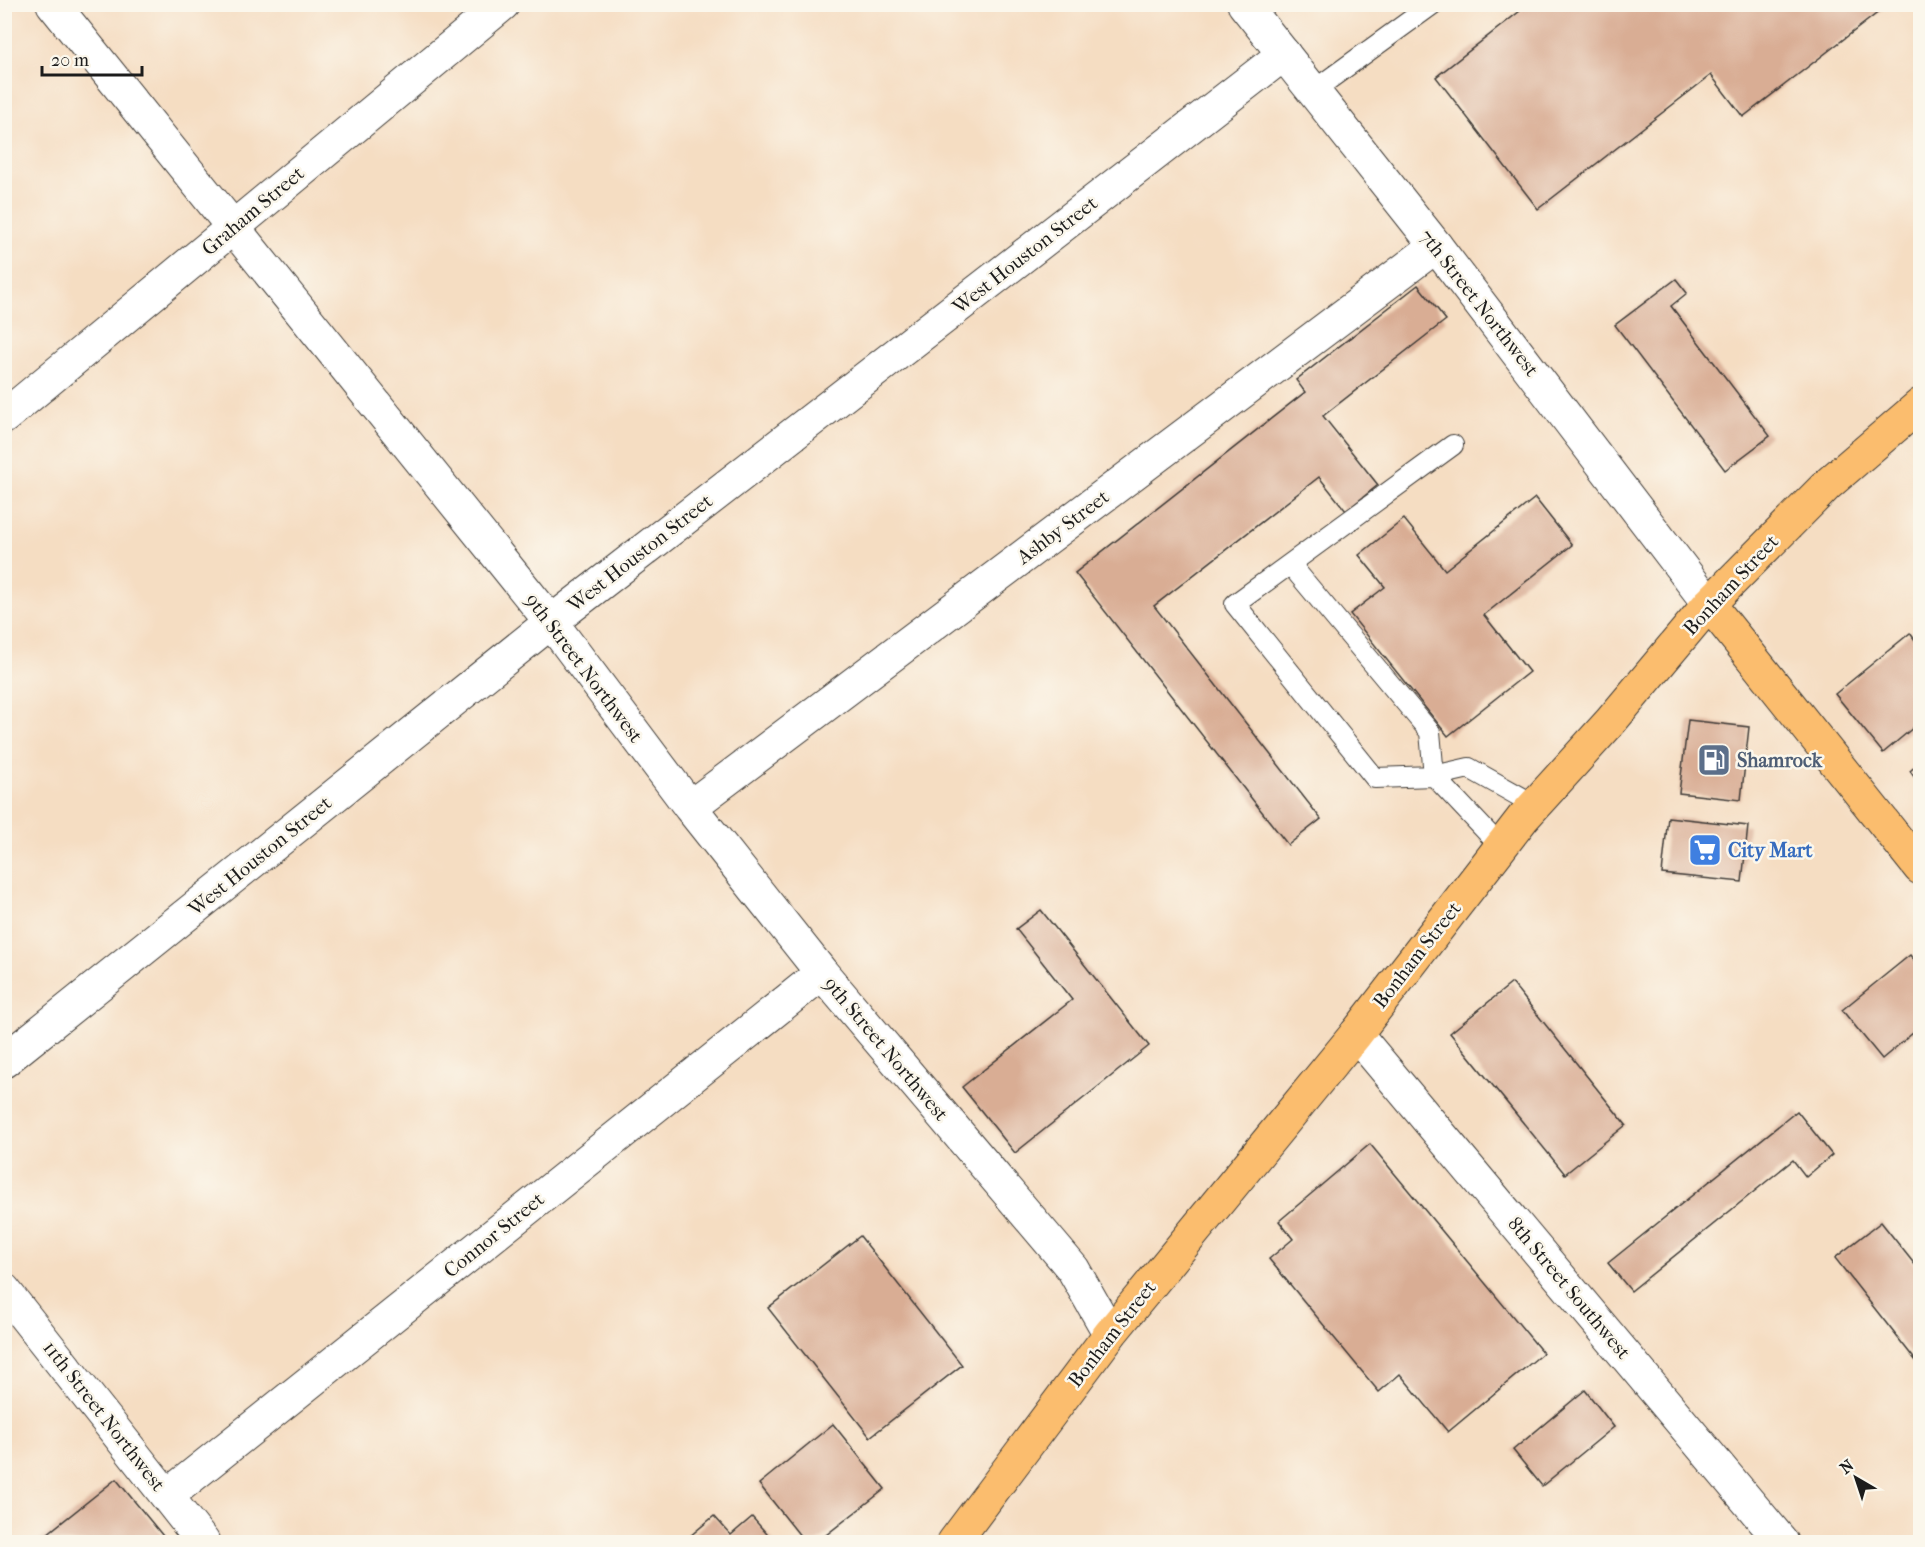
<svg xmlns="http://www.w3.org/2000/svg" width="1925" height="1547" font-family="'IM FELL French Canon',serif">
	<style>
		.building { fill: #d9ad94 }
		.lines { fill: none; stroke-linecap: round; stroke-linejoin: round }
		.service-casing { stroke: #3d3935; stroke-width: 22 }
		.minor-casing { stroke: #3d3935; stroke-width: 35 }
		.tertiary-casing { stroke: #3d3935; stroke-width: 35 }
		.primary-casing { stroke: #3d3935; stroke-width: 35 }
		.service { stroke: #fff; stroke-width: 20 }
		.minor { stroke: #fff; stroke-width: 33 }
		.tertiary { stroke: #fff; stroke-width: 33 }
		.primary { stroke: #fbbd6e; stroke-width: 33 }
		.labels { text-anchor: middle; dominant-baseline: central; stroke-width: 5; stroke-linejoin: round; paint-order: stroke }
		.street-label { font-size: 20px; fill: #1c1c1c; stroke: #fbf7ec }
		.service-label { font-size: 20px; font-weight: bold; fill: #4e5e75; stroke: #fbf7ec; text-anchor: start }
		.shop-label { font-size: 20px; font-weight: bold; fill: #366cbe; stroke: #fbf7ec; text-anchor: start }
	</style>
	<rect width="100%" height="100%" fill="#fbf7ec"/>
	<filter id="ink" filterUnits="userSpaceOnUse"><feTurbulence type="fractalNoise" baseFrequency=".0167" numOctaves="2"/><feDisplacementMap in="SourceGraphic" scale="12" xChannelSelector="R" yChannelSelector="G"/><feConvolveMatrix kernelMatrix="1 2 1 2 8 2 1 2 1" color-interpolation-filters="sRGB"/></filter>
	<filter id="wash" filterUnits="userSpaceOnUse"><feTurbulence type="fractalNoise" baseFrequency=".008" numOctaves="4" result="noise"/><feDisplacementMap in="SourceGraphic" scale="24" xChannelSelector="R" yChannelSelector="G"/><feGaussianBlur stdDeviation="1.35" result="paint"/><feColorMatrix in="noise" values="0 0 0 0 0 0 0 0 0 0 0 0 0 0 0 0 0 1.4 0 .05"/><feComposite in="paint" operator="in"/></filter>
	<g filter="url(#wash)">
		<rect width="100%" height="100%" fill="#f5ddc2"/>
		<g id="blocks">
			<path class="building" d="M1529,4H1889L1743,117L1711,75L1538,209L1436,77Z
				M1676,279L1687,293L1671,306L1770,436L1725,470L1615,325Z
				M1418,285L1446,320L1323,416L1378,485L1346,511L1319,477L1154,606L1321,819L1288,845L1075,573L1305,392L1296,380Z
				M1535,498L1572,545L1484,615L1529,672L1448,736L1350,614L1385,587L1359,555L1404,519L1445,570Z
				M1910,633L1920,647V722L1883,753L1835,694Z
				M1688,720L1749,727L1741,800L1679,793Z
				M1920,762V785L1910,771Z
				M1668,817L1748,826L1742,882L1662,874Z
				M1041,910L1149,1046L1015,1153L962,1087L1072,1000L1016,929Z
				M1910,955L1920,968V1027L1882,1059L1842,1010Z
				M1512,983L1626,1125L1565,1174L1450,1033Z
				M1797,1111L1832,1155L1806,1177L1793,1160L1631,1291L1608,1263Z
				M1370,1144L1543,1353L1448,1432L1400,1374L1379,1392L1269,1259L1293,1239L1279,1221Z
				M1881,1222L1920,1271V1366L1835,1258Z
				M860,1236L962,1365L870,1437L768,1308Z
				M1585,1390L1614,1427L1542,1486L1513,1450Z
				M833,1424L885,1489L817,1542H805L759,1484Z
				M116,1479L168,1542H37Z
				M714,1516L731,1535L752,1517L774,1542H683Z"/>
		</g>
	</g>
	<g filter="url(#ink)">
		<use href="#blocks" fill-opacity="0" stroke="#3d3935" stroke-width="1.5"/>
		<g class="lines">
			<g class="service-casing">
				<path id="service" d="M1313,91L1433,4
					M1453,445L1235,604L1375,778L1434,776L1469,768L1535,805
					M1290,564L1430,732L1434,776L1501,847"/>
			</g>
			<g class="minor-casing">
				<path id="minor" d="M53,4L551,622L690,807L822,973L1073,1269L1110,1334
					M690,807L1436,246
					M1356,1034L1782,1542
					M4,1061L551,622L1284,54
					M4,1290L203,1542
					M167,1496L822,973"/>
			</g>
			<g class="tertiary-casing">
				<path id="tertiary" d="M1244,4L1436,246L1709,604
					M4,417L503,4"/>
			</g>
			<g class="primary-casing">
				<path id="primary" d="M1709,604L1920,868
					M954,1542L1110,1334L1356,1034L1523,818L1611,721L1709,604L1828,484L1920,405"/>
			</g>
			<use href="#service" class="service"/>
			<use href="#minor" class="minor"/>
			<use href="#tertiary" class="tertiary"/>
			<use href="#primary" class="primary"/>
		</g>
	</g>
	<defs>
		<g id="fuel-square" transform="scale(1.725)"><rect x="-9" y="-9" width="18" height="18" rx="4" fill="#5c6f8a" stroke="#fbf7ec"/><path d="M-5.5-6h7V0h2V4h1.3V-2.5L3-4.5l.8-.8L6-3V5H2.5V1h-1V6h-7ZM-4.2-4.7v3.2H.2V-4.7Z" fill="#fff"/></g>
		<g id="supermarket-square" transform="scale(1.725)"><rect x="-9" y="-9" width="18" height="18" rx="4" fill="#3f7fe0" stroke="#fbf7ec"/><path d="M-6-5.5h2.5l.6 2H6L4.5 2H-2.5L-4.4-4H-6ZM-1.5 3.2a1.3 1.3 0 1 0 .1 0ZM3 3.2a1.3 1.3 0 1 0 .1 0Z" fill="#fff"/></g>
	</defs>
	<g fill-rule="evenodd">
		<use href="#fuel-square" x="1714" y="760"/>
		<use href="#supermarket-square" x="1705" y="850"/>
	</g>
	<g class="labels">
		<g class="street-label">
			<text transform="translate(253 211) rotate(-40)">Graham Street</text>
			<text transform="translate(1025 255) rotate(-38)">West Houston Street</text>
			<text transform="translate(1479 303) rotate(52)">7th Street Northwest</text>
			<text transform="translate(1063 527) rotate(-37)">Ashby Street</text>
			<text transform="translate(640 553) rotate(-38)">West Houston Street</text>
			<text transform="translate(1731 585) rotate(-47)">Bonham Street</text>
			<text transform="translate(584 668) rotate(53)">9th Street Northwest</text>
			<text transform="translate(260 856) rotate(-39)">West Houston Street</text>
			<text transform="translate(1417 955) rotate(-52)">Bonham Street</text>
			<text transform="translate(886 1049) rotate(50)">9th Street Northwest</text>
			<text transform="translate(494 1235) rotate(-39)">Connor Street</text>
			<text transform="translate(1569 1288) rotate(50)">8th Street Southwest</text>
			<text transform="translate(1112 1334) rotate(-52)">Bonham Street</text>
			<text transform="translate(104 1416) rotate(52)">11th Street Northwest</text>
		</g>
		<g class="service-label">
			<text x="1737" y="760">Shamrock</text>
		</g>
		<g class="shop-label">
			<text x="1728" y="850">City Mart</text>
		</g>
	</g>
	<rect width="1925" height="1547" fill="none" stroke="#fbf7ec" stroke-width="24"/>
	<g transform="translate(1856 1478) rotate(321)" stroke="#fbf7ec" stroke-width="4.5" paint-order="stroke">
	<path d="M0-4.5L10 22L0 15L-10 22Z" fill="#1c1c1c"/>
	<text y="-9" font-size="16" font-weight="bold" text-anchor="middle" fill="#1c1c1c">N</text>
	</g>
	<path d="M42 66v9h100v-9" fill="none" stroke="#1c1c1c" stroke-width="3"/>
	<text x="51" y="66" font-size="18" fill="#1c1c1c" stroke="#fbf7ec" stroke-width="4.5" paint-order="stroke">20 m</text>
</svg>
